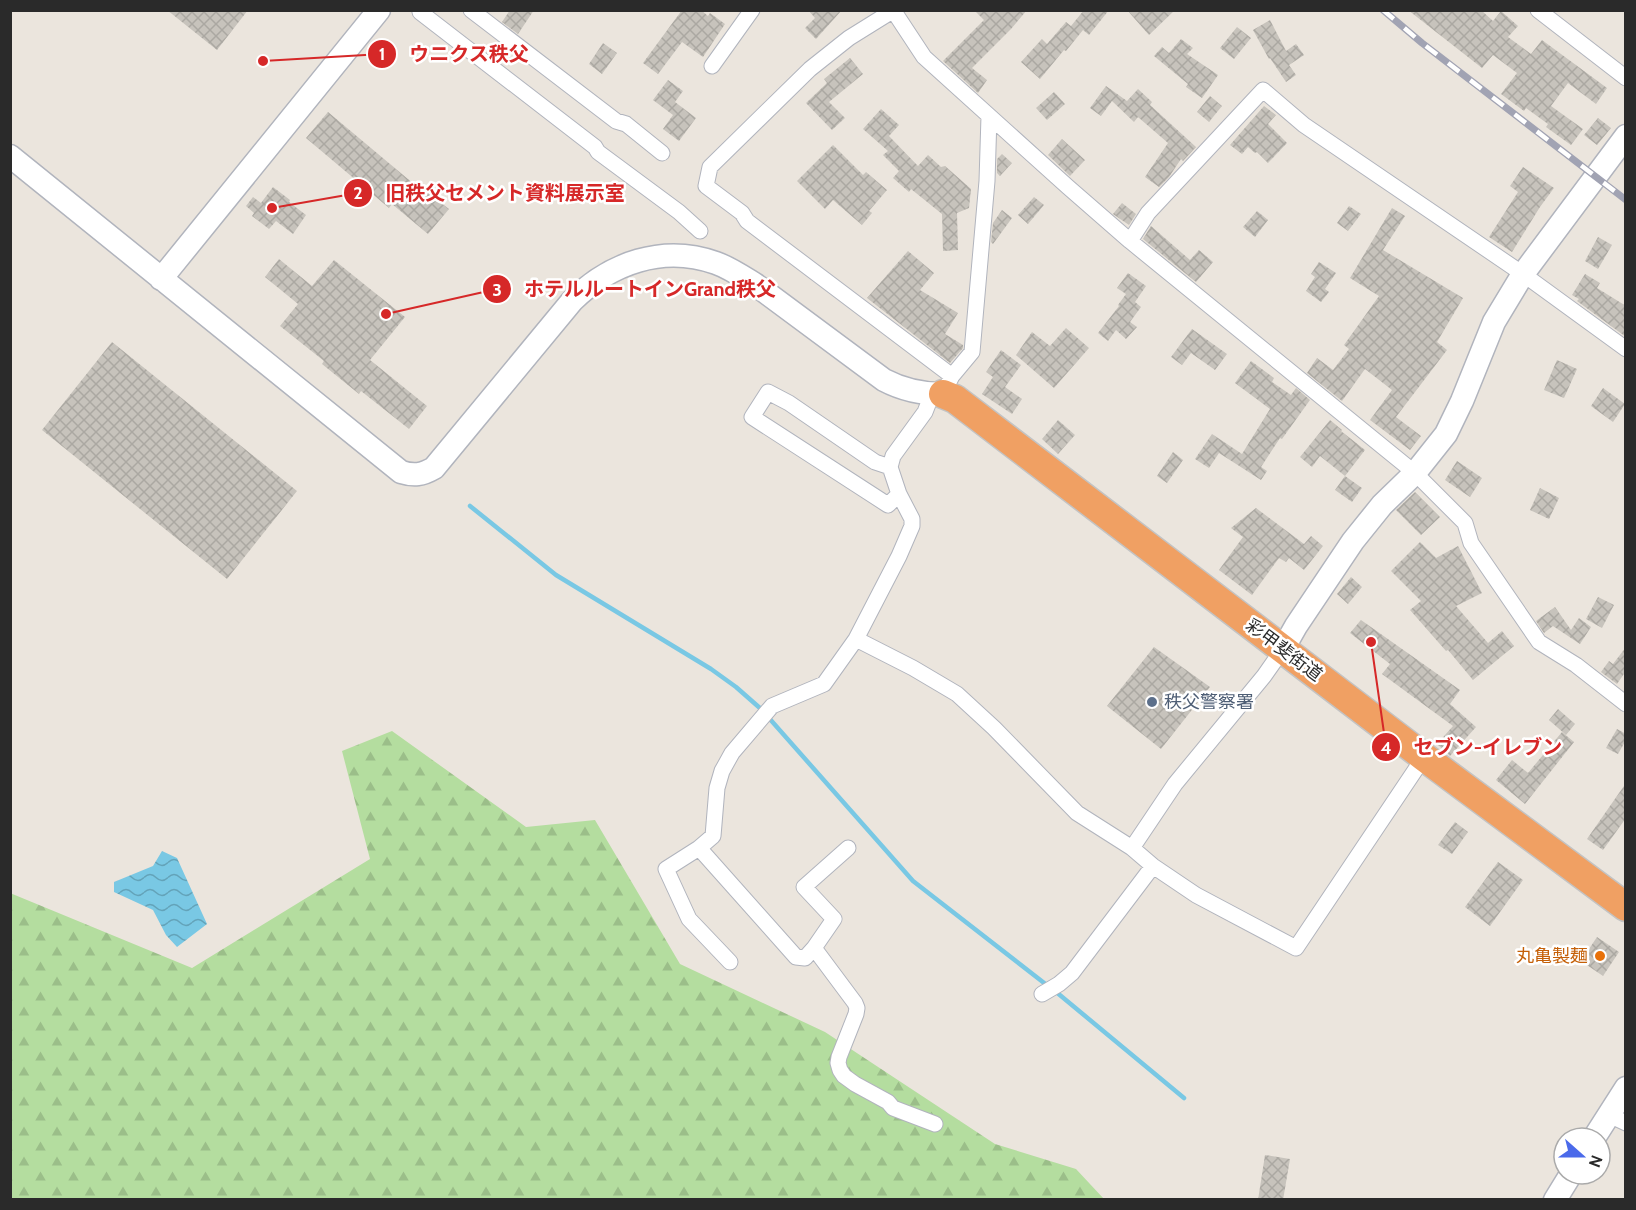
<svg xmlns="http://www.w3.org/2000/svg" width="1636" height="1210" font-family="Cabin,'Noto Sans JP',sans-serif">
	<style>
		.forest { fill: url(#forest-firs) }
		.water { fill: url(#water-waves) }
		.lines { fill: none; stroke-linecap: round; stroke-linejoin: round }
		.stream { stroke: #79c8e4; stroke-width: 4.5 }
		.building { fill: url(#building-cross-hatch) }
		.street-casing { stroke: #b1b4bd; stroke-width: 17 }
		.secondary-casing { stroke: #b1b4bd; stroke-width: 25 }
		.highway-casing { stroke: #c3c3c3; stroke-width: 31 }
		.street { stroke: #fff; stroke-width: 15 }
		.secondary { stroke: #fff; stroke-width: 22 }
		.highway { stroke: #f0a063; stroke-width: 28 }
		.rail-casing { stroke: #a1a3b3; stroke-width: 7 }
		.rail { stroke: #fff; stroke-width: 4.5; stroke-dasharray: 14; stroke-linecap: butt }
		.service-dot { fill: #5c6f8a; stroke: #fff; stroke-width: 2 }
		.food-dot { fill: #e8710a; stroke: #fff; stroke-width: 2 }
		.labels { text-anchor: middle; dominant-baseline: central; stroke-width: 5; stroke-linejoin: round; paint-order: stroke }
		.street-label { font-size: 18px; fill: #2a2a2a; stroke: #fff }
		.service-label { font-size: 18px; fill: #4e5e75; stroke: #fff; text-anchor: start }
		.food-label { font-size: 18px; fill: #c56008; stroke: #fff; text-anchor: end }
		.leader { fill: none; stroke: #d62828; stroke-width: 2 }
		.callout-dot { fill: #d62828; stroke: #fff; stroke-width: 2 }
		.mark-label { font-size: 18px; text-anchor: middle; font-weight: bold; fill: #fff }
		.callout-label { font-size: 20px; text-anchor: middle; font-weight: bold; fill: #d62828; stroke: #fff; stroke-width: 5; stroke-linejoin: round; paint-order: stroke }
	</style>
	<defs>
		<pattern id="forest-firs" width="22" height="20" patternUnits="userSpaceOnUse" patternTransform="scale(1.5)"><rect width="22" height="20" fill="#b4dd9f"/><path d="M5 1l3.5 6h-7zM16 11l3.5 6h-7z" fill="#9bbe89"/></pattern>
		<pattern id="water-waves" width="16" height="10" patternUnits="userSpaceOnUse" patternTransform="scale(1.5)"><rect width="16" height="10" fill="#79c8e4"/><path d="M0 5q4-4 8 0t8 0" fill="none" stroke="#63a3b9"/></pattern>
		<pattern id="building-cross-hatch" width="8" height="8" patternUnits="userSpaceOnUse" patternTransform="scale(1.5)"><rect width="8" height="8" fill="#c7c3bc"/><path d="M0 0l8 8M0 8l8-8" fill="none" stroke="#aba8a2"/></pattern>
	</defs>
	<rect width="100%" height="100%" fill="#ebe5dd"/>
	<path class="forest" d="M392,731L526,827L595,820L680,964L825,1032L995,1144L1076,1169L1104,1199H11L10,893L192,968L370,859L342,751Z"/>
	<path class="water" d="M162,851L177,858L207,924L177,947L166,935L153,910L114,892V882L153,866Z"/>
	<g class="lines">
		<path class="stream" d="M470,506L556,575L711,669L736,687L761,709L913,881L1048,986
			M1055,991L1184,1098"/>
	</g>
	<path class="building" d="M167,10H248L217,50Z
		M510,10H534L518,34L502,22Z
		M682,10H701L708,16L710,13L725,24L703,57L682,42L658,74L643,63Z
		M808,10H842L816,39L805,28L815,18Z
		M974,10H1027L1011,29L972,68L987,80L978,93L943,61L984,20Z
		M1084,10H1109L1089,35L1083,30L1066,51L1064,50L1040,79L1021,62L1042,39L1047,44L1066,22L1071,26Z
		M1127,10H1175L1149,35Z
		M1408,10H1481L1493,21L1501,11L1518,26L1508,37L1531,54L1542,40L1607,88L1596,104L1568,83L1551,106L1583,129L1571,145L1546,127L1548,124L1526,108L1524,111L1501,94L1517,73L1493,55L1482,68Z
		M1270,20L1286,51L1296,44L1304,55L1289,65L1296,75L1286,82L1270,58L1269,59L1253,30Z
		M1237,27L1251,38L1234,59L1220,48Z
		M1181,39L1193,48L1187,54L1218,75L1202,98L1186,87L1188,84L1154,56L1162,47L1169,53Z
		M603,43L617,53L602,74L589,64Z
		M850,58L863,74L829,102L845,118L832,130L806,103L827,83L824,79Z
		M668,80L683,91L675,102L696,118L679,141L663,129L673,115L653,100Z
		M1106,86L1127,101L1138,89L1152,102L1150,105L1196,147L1183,161L1181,159L1169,177L1159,187L1145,177L1168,143L1138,117L1134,122L1112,101L1101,116L1090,108Z
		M1054,92L1065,104L1047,120L1036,108Z
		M1210,96L1222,106L1209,122L1197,112Z
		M1264,106L1276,115L1268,124L1287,143L1268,163L1257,152L1255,153L1248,147L1242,154L1230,145Z
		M881,109L899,125L889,136L918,166L928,155L941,167L945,166L971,189L969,208L957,213L958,250L943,251L942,214L911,189L909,192L893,178L899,171L883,155L888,151L863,129Z
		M328,112L421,190L422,188L449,209L428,234L392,204L389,208L306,138Z
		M1598,118L1611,128L1597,145L1584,135Z
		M1062,139L1085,160L1070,176L1048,155Z
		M833,145L863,175L866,172L887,190L869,211L872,213L862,225L833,200L825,209L797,181Z
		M1002,154L1012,163L1000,176L997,173V159Z
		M1523,167L1554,188L1540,207L1512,252L1489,237L1518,192L1510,186Z
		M273,187L290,200L289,202L306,215L293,234L276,221L269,229L252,216L254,213L246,206L253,197L261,203Z
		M1034,197L1044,205L1028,224L1018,215Z
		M1122,203L1136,214L1129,225L1113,214Z
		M1349,206L1361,214L1348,231L1337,223Z
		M1392,208L1405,216L1383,250L1463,298L1437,342L1447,350L1396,417L1421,436L1410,450L1370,420L1392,390L1365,369L1342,401L1307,373L1317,358L1333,370L1349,349L1344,345L1379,296L1350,278Z
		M1002,210L1012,218L993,244L991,242L993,223Z
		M1257,211L1268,220L1255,237L1243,227Z
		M1151,226L1190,260L1199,250L1213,262L1196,282L1143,239Z
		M1598,237L1612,245L1598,269L1585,261Z
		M908,251L934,273L920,290L958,313L945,334L963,345V348L950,363L867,298Z
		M279,259L312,286L334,260L405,317L370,360L427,406L409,429L361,391L359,394L322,364L324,361L280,326L298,304L265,277Z
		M1319,262L1336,273L1325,289L1329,292L1321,302L1306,291L1315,277L1311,274Z
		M1128,273L1146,286L1135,302L1141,307L1130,322L1137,327L1126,339L1116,330L1108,341L1098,333L1119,306L1118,305L1126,294L1117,288Z
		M1585,274L1600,283L1597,288L1626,306V337L1577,301L1579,299L1572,295Z
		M1066,328L1089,348L1054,388L1016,355L1032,332L1050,346Z
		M1192,329L1227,354L1215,370L1191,353L1182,365L1171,357Z
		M112,342L297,491L227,579L42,430Z
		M1001,350L1021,365L1005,387L1022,399L1012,414L982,394L993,377L986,372Z
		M1557,360L1577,369L1564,398L1544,390Z
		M1251,361L1274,378L1272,382L1291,395L1296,388L1310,400L1282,439L1280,438L1261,467L1267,471L1261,480L1219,453L1209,468L1195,459L1212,434L1242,454L1270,409L1235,383Z
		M1603,388L1625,404L1613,422L1591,406Z
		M1058,420L1075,435L1058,454L1042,439Z
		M1330,420L1342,430L1341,431L1365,450L1345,476L1320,456L1312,467L1300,457Z
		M1173,452L1183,460L1167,483L1157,476Z
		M1457,461L1482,478L1470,497L1445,480Z
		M1345,476L1362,488L1352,502L1335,490Z
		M1540,488L1559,498L1549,519L1530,510Z
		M1415,492L1440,517L1421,535L1396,510Z
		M1256,508L1304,544L1311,536L1323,546L1304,570L1289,558L1286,562L1279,558L1252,595L1219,570L1243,537L1231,528Z
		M1420,542L1436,558L1458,546L1482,593L1456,606L1488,643L1502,631L1514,646L1473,680L1448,650L1446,651L1410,610L1421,601L1391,571Z
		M1351,577L1362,587L1348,604L1337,594Z
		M1598,597L1614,605L1602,628L1586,619Z
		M1555,607L1571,630L1579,618L1591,627L1580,644L1553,626L1544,633L1536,621Z
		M1361,620L1460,690L1450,704L1476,727L1450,756L1437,744L1453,726L1382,674L1390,664L1350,633Z
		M1154,647L1210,687L1161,749L1107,706Z
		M1626,647V671L1617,684L1601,672L1609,661L1613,664Z
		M1558,709L1575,724L1566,735L1549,720Z
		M1617,729L1626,734V740L1618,754L1606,748Z
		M1562,732L1574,742L1525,804L1496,780L1512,760L1528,773Z
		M1626,783V818L1603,850L1587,839Z
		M1455,822L1468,832L1452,854L1438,845Z
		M1498,862L1523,880L1490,926L1465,907Z
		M1597,937L1619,952L1603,976L1581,961Z
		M1265,1155L1290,1159L1283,1200H1258Z"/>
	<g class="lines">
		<g class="street-casing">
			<path id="street" d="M471,10L616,121L626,124L662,153
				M893,10L924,57L1068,187L1130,241L1415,473L1465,523L1471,543L1539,642L1576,665L1626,704
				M894,10L849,38L810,69L710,167L706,186L742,213L747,221L952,376
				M1538,10L1626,78
				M420,12L595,147L598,152L679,212L700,231
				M712,66L752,10
				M1130,241L1148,213L1263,90L1304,125L1523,274L1626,349
				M948,384L952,376L972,352L987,181L989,116
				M932,394L925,412L893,456L890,467L899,494L912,519V526L899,556L856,639L824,684L772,706L732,753L722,771L717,788L713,836L699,848L796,957L805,958L814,948L855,1003L857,1008L856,1014L839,1057L838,1063L840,1070L844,1076L855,1084L888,1102L893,1108L935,1124
				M890,467L875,462L789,403L768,392L752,417L888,505L899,494
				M856,639L913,668L957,694L994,728L1077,813L1132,848L1153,866L1196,895L1296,948L1424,757
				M699,848L666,869L689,919L730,962
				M1132,848L1175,784L1264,676L1283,649
				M814,948L834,919L804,887L848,848
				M1042,994L1059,984L1072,973L1153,866
				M1609,1115L1626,1123"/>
		</g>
		<g class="secondary-casing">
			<path id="secondary" d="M10,156L401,472C414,476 422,475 434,468L572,301C610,263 663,244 716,263C730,268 743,277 756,285L884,380C903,390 921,394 943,394
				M161,279L379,10
				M1283,649L1296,626L1353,541L1382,505L1415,473L1446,434L1462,401L1494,322L1523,274L1626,136
				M1594,1138L1626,1088
				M1555,1200L1571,1174"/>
		</g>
		<g class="highway-casing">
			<path id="highway" d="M943,394L955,399L1424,757L1626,907"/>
		</g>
		<use href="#street" class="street"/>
		<use href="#secondary" class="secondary"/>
		<use href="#highway" class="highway"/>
		<g class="rail-casing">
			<path id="rail" d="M1383,10L1422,43L1626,200"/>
		</g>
		<use href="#rail" class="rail"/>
	</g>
	<circle class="service-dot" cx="1152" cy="702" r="6"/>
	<circle class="food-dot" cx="1600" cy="956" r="6"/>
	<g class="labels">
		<g class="street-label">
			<text transform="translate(1284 650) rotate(37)">彩甲斐街道</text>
		</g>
		<g class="service-label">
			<text x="1164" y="702">秩父警察署</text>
		</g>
		<g class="food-label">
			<text x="1588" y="956">丸亀製麺</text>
		</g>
	</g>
	<path class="leader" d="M263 61L382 54M272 208L358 193M386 314L497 289M1371 642L1386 747"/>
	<g class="callout-dot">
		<circle cx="263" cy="61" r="6"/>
		<circle cx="272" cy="208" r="6"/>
		<circle cx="386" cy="314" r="6"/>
		<circle cx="1371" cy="642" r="6"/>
		<circle cx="382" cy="54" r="15"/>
		<circle cx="358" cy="193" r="15"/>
		<circle cx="497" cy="289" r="15"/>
		<circle cx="1386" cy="747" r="15"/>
	</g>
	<g class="mark-label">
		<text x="382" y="60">1</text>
		<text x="358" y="199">2</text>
		<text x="497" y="296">3</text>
		<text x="1386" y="754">4</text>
	</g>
	<g class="callout-label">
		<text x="469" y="61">ウニクス秩父</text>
		<text x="505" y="200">旧秩父セメント資料展示室</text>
		<text x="650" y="296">ホテルルートインGrand秩父</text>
		<text x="1488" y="754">セブン-イレブン</text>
	</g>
	<rect width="1636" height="1210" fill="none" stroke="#2a2a2a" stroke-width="24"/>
	<g transform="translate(1582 1156) rotate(111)"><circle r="28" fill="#ffffff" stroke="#aaaaaa" stroke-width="1.5"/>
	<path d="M0-4.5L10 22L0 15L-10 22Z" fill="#4b6aea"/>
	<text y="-9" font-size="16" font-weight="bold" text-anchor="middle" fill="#2a2a2a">N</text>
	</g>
</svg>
